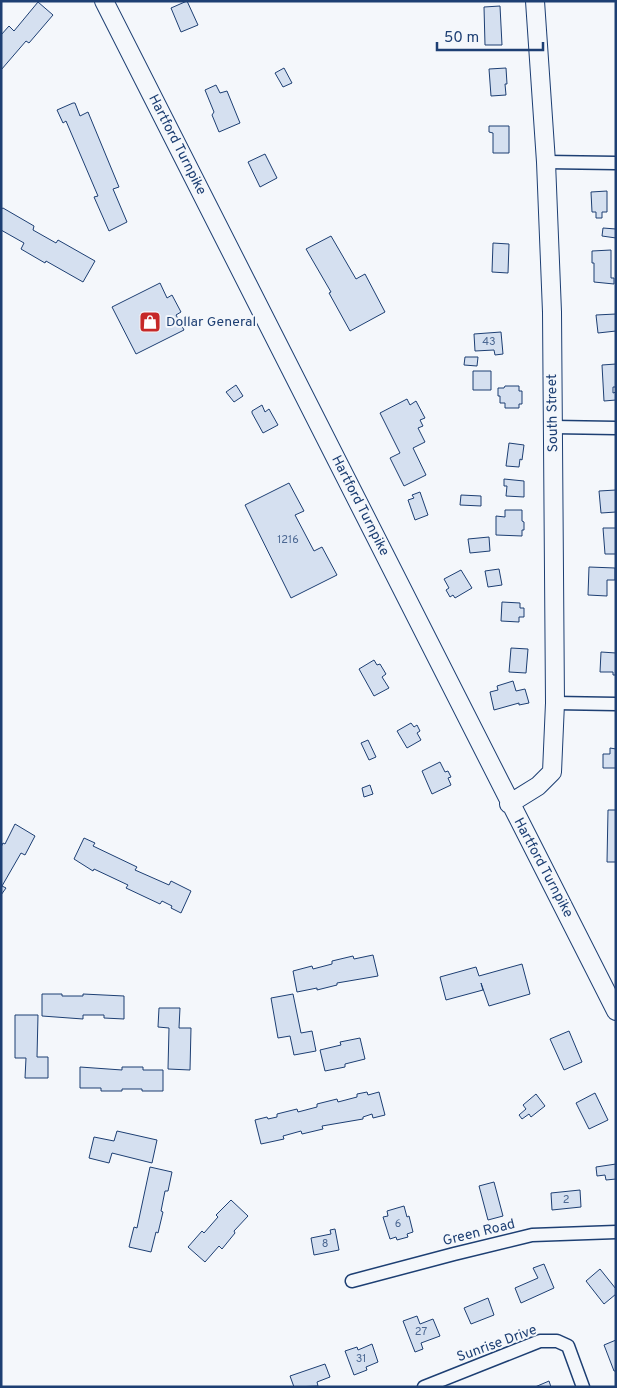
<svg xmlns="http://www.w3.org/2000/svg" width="617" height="1388" font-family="Overpass,sans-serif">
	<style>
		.building { fill: #d5e0f0; stroke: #1d3f73 }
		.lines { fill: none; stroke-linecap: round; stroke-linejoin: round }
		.street-casing { stroke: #1d3f73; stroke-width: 15 }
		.secondary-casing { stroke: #1d3f73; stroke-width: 20 }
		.street { stroke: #f4f7fb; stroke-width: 12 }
		.secondary { stroke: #f4f7fb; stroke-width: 18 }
		.labels { text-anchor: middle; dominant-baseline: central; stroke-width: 4; stroke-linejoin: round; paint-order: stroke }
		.number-label { font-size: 11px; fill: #4b6792 }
		.street-label { font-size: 14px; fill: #1d3f73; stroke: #f4f7fb }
		.poi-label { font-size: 14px; fill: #1d3f73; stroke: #f4f7fb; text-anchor: start }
	</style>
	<rect width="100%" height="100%" fill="#f4f7fb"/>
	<path class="building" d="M187,1L198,25L181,32L171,8Z
		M38,2L53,15L29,43L26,41L1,70V35L9,26L14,31Z
		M500,6L502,45H485L484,7Z
		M284,68L292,83L283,87L275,73Z
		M506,68L507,84H505L506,95L491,96L489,69Z
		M216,85L220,93L227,91L240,123L219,132L212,115L214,112L205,90Z
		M73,103H75L80,116L88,112L119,187L113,189L127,222L109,231L94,197L98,196L66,121L63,123L57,110Z
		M489,126H509V153H493V133L489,132Z
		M265,154L277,178L260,187L248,162Z
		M607,191V212H602V218H596V212H592L591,192Z
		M3,208L34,226L33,230L56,243L58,240L95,261L83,282L46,261L45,263L21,249L24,243L1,230V209Z
		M603,228L616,229V238L602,236Z
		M331,236L356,279L365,274L385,312L350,331L329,293L331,292L306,249Z
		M493,243L509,244L508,273L492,272Z
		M611,250V278H614V284L594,282V263H592V251Z
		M160,283L167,298L172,295L181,312L176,315L184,330L136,354L112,307Z
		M616,314V331L598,333L596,315Z
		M501,332L503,354L495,355L494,350L475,351L474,334Z
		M465,357H478L477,366L464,365Z
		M616,364V387H613V393L616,392V400L604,401L602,365Z
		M473,371H491V390H473Z
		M236,385L243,396L234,402L226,392Z
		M505,386H519V391H522V404H519V408H505V403H500V396H498V388H504Z
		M407,399L410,405L416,401L425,418L420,420L423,426L418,428L425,442L413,448L426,475L404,486L390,458L400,453L380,413Z
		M262,405L265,412L269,409L278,425L263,433L252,413V411Z
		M509,443L524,445L522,460L520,459L519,467L506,466Z
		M504,479L524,481V497L506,496L507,486H504Z
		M289,483L304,511L295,515L314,551L322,547L337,575L291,598L245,505Z
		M616,490V512L601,513L599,491Z
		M420,492L428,515L415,520L408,500L414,498L412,495Z
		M461,495L481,496V506L460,505Z
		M505,510H522V521L524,522V530H522V536L496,535V516L505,517Z
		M603,528H616V554H605Z
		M489,537L490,551L470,553L468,539Z
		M589,567L615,568V580H607V596L588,595Z
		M499,569L502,585L488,587L485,571Z
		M461,570L472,588L455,598L453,595L450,597L446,590L449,588L444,579Z
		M502,602L520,603V608H524V617H519V622L501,621Z
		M511,648L528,649L526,673L509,672Z
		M601,652L616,653V675H613V672H600Z
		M374,660L377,665L380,664L386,674L382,677L389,688L374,696L359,669Z
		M513,681L516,691L525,689L529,703L519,705V703L494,710L490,692L498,690L497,686Z
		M411,723L414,727L417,725L420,731L417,733L421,740L407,748L397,731Z
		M368,740L376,757L369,760L361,743Z
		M610,748L616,749V768H603V754H610Z
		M440,762L445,772L448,771L451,777L448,778L451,785L432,794L422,771Z
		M370,785L373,794L364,797L362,788Z
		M608,810H616V862H607Z
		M15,824L35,836L25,855L21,853L2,886L6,888L1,895V847L3,843L5,844Z
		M84,838L95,843L93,846L137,867L135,870L169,885L171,881L191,891L181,913L171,908L172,906L162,901L160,904L126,888L128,885L94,869L93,871L74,859Z
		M373,955L378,976L337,983V985L317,990V988L297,992L293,971L312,966L313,969L332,964V961L353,956L354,959Z
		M522,964L530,994L489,1006L481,983L483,990L446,1000L440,977L476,967L479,976Z
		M42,994H62V996H83V994L124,996V1019L104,1018V1015H83V1019L42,1016Z
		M293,994L301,1033L312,1031L316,1051L294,1055L290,1036L278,1038L271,998Z
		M159,1008H180L179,1028H191L190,1070L168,1069L169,1028L158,1027Z
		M15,1015H38L37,1057H48V1078H25L26,1058H15Z
		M569,1031L582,1062L564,1070L550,1039Z
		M360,1038L365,1059L345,1064V1067L325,1071L320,1050L341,1045L340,1042Z
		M80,1067L122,1070V1067H143V1070H163V1091H142V1089H122V1091H101V1088H80Z
		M367,1092L368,1095L379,1092L385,1115L373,1118L372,1114L363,1117V1119L322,1126L323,1129L302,1134L301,1131L283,1136L284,1139L261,1144L255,1120L267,1117L268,1119L277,1117V1114L297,1109L298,1112L317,1107V1104L337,1099L338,1102L357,1097V1094Z
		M595,1093L608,1120L589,1129L576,1103Z
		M536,1094L545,1106L531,1117L529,1114L522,1119L519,1115L526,1109L523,1105Z
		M117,1131L157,1140L152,1163L112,1153L109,1163L89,1158L94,1137L114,1141Z
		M616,1164V1179L606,1180L605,1175L597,1176L596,1167Z
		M150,1167L172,1172L168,1191H165L161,1211L163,1212L158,1233L156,1232L151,1252L129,1247L134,1227L137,1228Z
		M494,1182L503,1216L488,1220L479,1186Z
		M580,1190L581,1207L552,1210L551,1193Z
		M231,1200L248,1216L234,1231L235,1233L222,1249L219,1246L205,1262L188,1247L202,1231L204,1233L218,1217L216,1215Z
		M404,1206L407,1217L409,1216L413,1232L407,1234L408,1237L397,1240L396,1237L390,1239L383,1217L388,1216L387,1211Z
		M335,1229L339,1250L314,1255L311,1238L331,1234L330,1230Z
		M544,1264L554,1288L521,1303L515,1288L538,1278L533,1268Z
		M600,1269L616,1289V1294L604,1304L586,1281Z
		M488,1298L494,1315L471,1324L464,1308Z
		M417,1316L420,1324L433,1319L440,1336L421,1343L423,1349L415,1352L403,1321Z
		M616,1340V1371H614L604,1345Z
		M372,1344L378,1362L366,1367L367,1370L354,1375L345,1351L357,1347L358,1350Z
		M325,1364L330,1377L317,1382L318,1386L294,1387L290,1376Z
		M549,1381L551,1387H535Z"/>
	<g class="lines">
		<g class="street-casing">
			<path id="street" d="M546,162L616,163
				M553,427L616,428
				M555,703L616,704
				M352,1281L454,1254L532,1235L616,1232
				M424,1387L540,1341H557L568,1346L583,1387"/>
		</g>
		<g class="secondary-casing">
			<path id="secondary" d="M104,1L616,1011
				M509,804L538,786L552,772L555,703L552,312L546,162L535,1"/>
		</g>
		<use href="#street" class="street"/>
		<use href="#secondary" class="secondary"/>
	</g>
	<defs>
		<g id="shop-square" transform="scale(1.125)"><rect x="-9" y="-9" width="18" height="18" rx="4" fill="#c62828" stroke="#f4f7fb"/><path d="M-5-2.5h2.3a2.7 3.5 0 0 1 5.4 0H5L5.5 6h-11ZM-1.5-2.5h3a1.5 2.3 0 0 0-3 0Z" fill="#fff"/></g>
	</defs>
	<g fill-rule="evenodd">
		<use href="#shop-square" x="150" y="322"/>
	</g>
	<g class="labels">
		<g class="number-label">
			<text x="489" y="342">43</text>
			<text x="288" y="540">1216</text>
			<text x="566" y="1200">2</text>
			<text x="398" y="1224">6</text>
			<text x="325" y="1244">8</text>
			<text x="421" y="1332">27</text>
			<text x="361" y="1359">31</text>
		</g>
		<g class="street-label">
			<text transform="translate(177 145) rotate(63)">Hartford Turnpike</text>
			<text transform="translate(553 413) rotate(-91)">South Street</text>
			<text transform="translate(360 506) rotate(63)">Hartford Turnpike</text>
			<text transform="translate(543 868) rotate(62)">Hartford Turnpike</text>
			<text transform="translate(479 1233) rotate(-14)">Green Road</text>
			<text transform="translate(497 1344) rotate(-20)">Sunrise Drive</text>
		</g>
		<g class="poi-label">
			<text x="166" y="322">Dollar General</text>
		</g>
	</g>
	<rect width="617" height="1388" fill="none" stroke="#1d3f73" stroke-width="5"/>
	<path d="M437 42v8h106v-8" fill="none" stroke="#1d3f73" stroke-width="2.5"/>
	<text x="444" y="42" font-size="15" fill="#1d3f73" stroke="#f4f7fb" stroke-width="4" paint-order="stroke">50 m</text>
</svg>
